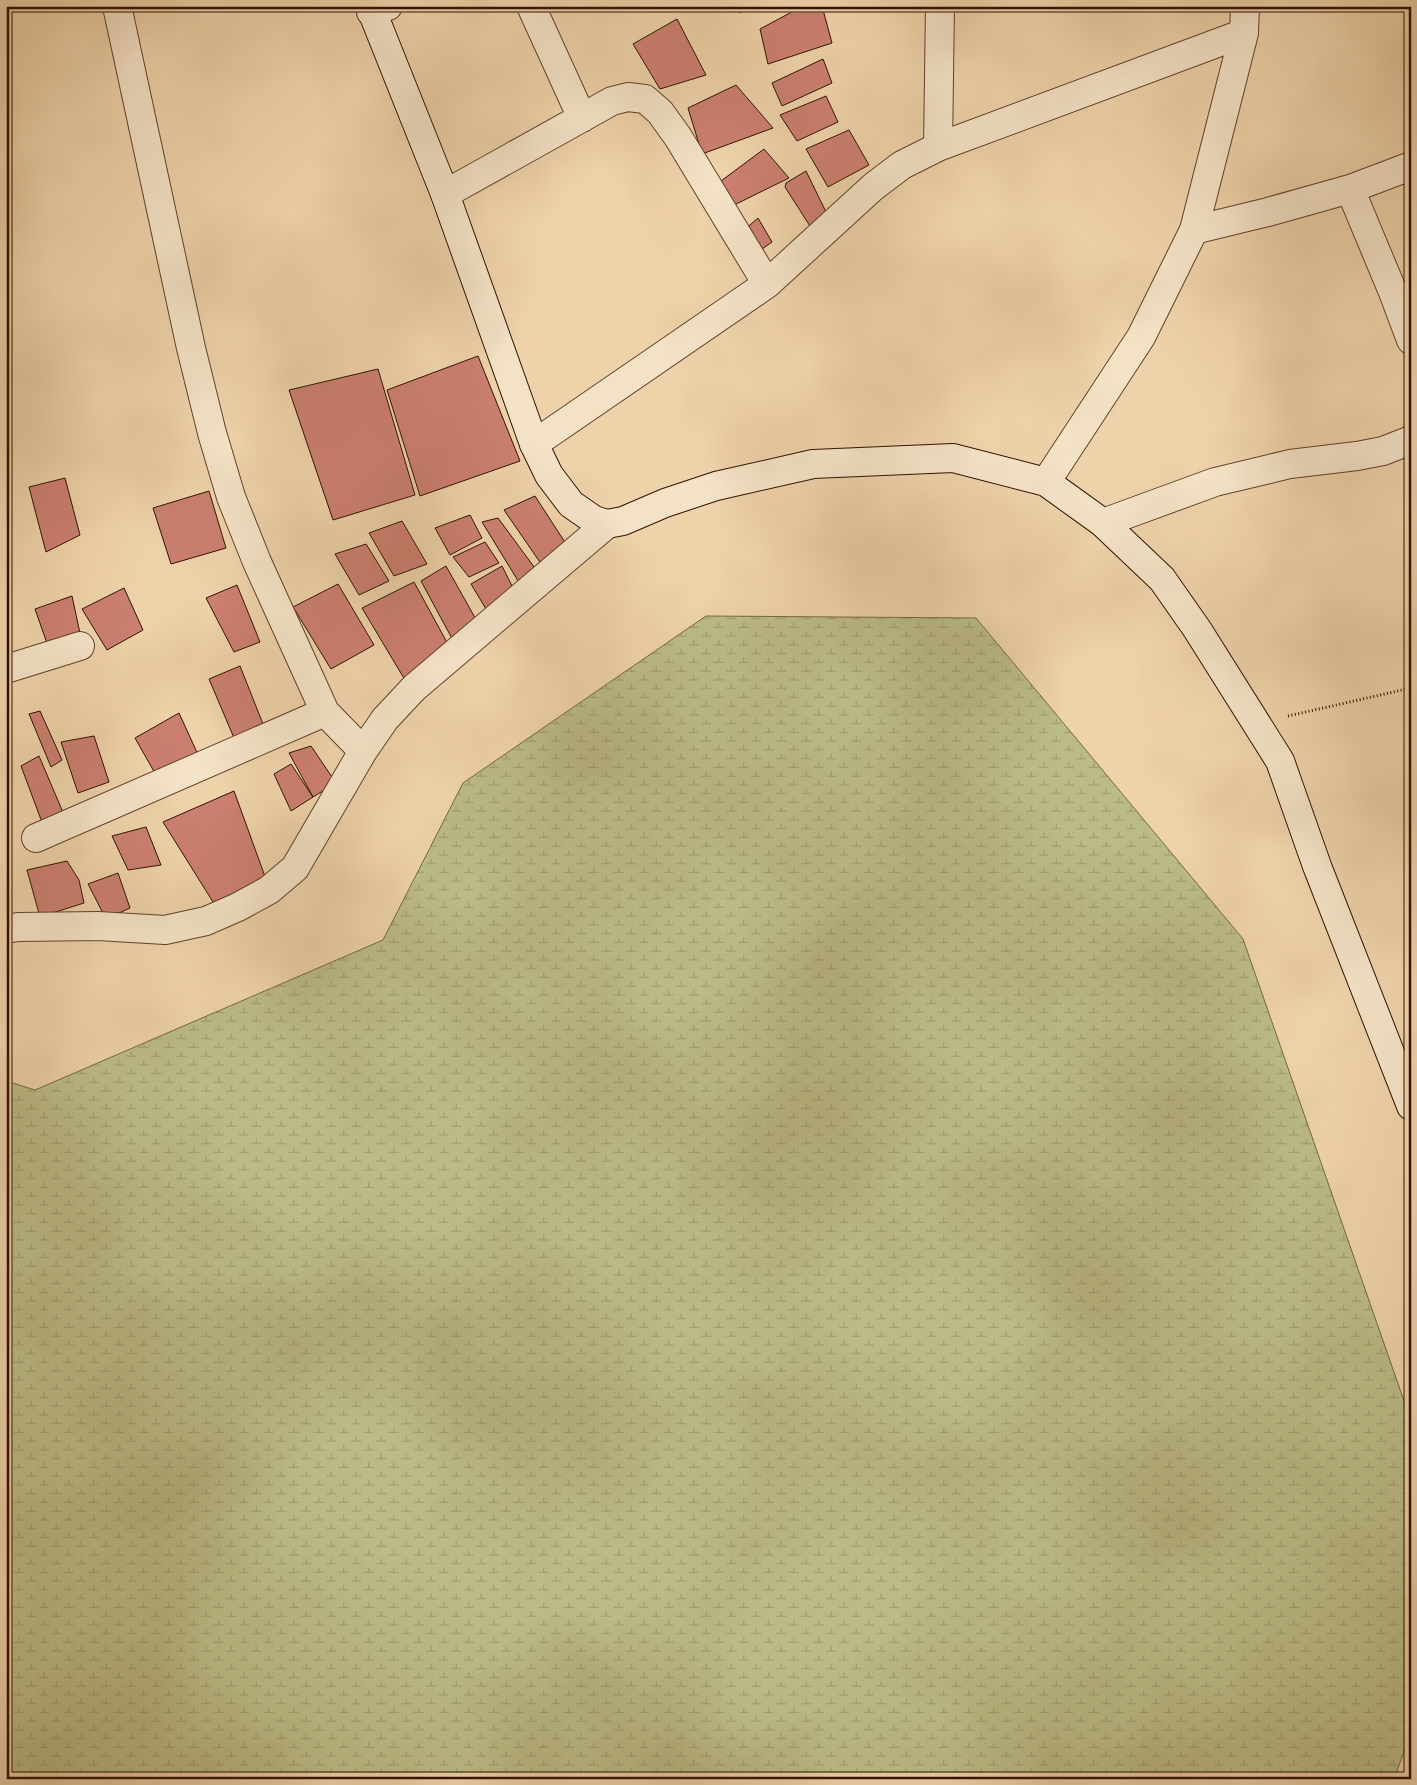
<svg xmlns="http://www.w3.org/2000/svg" width="1417" height="1785" font-family="Vollkorn,serif">
	<style>
		.wetland { fill: url(#wetland-marsh); stroke: #766643 }
		.building { fill: #cb7f70; stroke: #301100 }
		.lines { fill: none; stroke-linecap: round; stroke-linejoin: round }
		.minor-casing { stroke: #60412a; stroke-width: 30 }
		.secondary-casing { stroke: #301100; stroke-width: 30 }
		.path { stroke: #301100; stroke-width: 3; stroke-dasharray: 1 2.5; stroke-linecap: butt }
		.minor { stroke: #f4e2c7; stroke-width: 28 }
		.secondary { stroke: #f4e2c7; stroke-width: 28 }
	</style>
	<defs>
		<pattern id="wetland-marsh" width="20" height="14" patternUnits="userSpaceOnUse" patternTransform="scale(1.25)"><rect width="20" height="14" fill="#bbbb86"/><path d="M1 5h8M5 5V1M11 12h8M15 12V8" fill="none" stroke="#a1a072"/></pattern>
	</defs>
	<rect width="100%" height="100%" fill="#eed2a9"/>
	<filter id="stains"><feTurbulence type="fractalNoise" baseFrequency=".004" numOctaves="4"/><feColorMatrix values="0 0 0 0 .2 0 0 0 0 .09 0 0 0 0 .02 0 0 0 .5 -.17"/></filter>
	<radialGradient id="worn" r=".72"><stop offset=".6" stop-color="#630" stop-opacity="0"/><stop offset="1" stop-color="#630" stop-opacity=".3"/></radialGradient>
	<path class="wetland" d="M706,616L976,618L1243,939L1411,1421V1732L1394,1779H6V1081L35,1090L383,940L463,783Z"/>
	<path class="building" d="M736,6H751L740,13Z
		M803,6H822L832,43L768,64L760,29Z
		M677,19L706,75L660,89L633,44Z
		M823,59L832,83L782,106L772,83Z
		M736,85L773,128L702,154L688,108Z
		M826,96L838,122L797,141L780,115Z
		M849,130L869,165L828,187L806,149Z
		M764,149L789,178L728,208L717,184Z
		M806,171L829,218L815,234L785,187L786,183Z
		M758,218L772,242L755,254L742,232Z
		M478,356L520,461L420,496L387,390Z
		M378,369L415,495L333,520L289,390Z
		M65,478L80,535L46,552L29,487Z
		M209,491L226,548L171,564L153,508Z
		M535,496L570,550L544,568L504,510Z
		M470,515L482,538L450,555L435,528Z
		M498,518L537,571L520,584L482,522Z
		M402,521L427,564L394,576L369,533Z
		M485,542L499,563L469,577L453,557Z
		M366,544L389,581L359,595L335,554Z
		M446,566L478,623L455,644L421,581Z
		M502,566L516,594L486,609L471,584Z
		M414,582L450,648L408,685L362,608Z
		M338,584L374,645L331,669L293,607Z
		M237,585L260,642L234,652L206,598Z
		M124,588L143,630L107,650L82,609Z
		M72,596L81,638L49,649L35,609Z
		M240,666L265,729L237,745L209,679Z
		M40,711L62,760L51,767L29,714Z
		M179,713L200,759L156,775L135,738Z
		M94,736L109,782L78,793L61,742Z
		M311,746L336,783L313,797L289,753Z
		M39,756L65,817L43,825L21,766Z
		M291,764L313,797L291,811L274,774Z
		M234,791L267,882L213,902L163,822Z
		M146,827L161,865L128,870L112,836Z
		M67,861L79,880L84,903L40,917L27,870Z
		M118,873L130,908L106,919L88,884Z"/>
	<g class="lines">
		<g class="minor-casing">
			<path id="minor" d="M117,6L191,348L212,433L231,497L257,562L325,712L363,751
				M531,6L582,118
				M371,12L388,6
				M938,147L940,6
				M1350,189L1393,292L1411,340
				M445,194L612,101L628,97L645,99L660,112L678,137L767,284
				M1194,230L1268,212L1350,189L1411,166
				M534,444L767,284L873,187L902,165L938,147L1244,33
				M1046,482L1141,337L1194,230L1244,33L1245,6
				M1103,523L1215,482L1290,464L1357,456L1383,451L1411,440
				M6,669L80,646
				M36,838L325,712
				M6,929L18,927L98,926L165,930L206,921L238,907L269,890L295,868L363,751L385,719L414,688L607,524"/>
		</g>
		<g class="secondary-casing">
			<path id="secondary" d="M370,6L445,194L534,444L549,475L571,504L594,520L607,524L623,521L665,503L716,486L813,464L953,458L1046,482L1103,523L1162,579L1197,629L1280,761L1317,866L1411,1106"/>
		</g>
		<path class="path" d="M1288,716L1411,688"/>
		<use href="#minor" class="minor"/>
		<use href="#secondary" class="secondary"/>
	</g>
	<rect width="1417" height="1785" fill="none" stroke="#eed2a9" stroke-width="25"/>
	<rect x="8" y="8" width="1402" height="1770" fill="none" stroke="#301100" stroke-width="2.5"/>
	<rect x="12" y="12" width="1392" height="1760" fill="none" stroke="#301100"/>
	<rect width="100%" height="100%" filter="url(#stains)"/>
	<rect width="100%" height="100%" fill="url(#worn)"/>
</svg>
